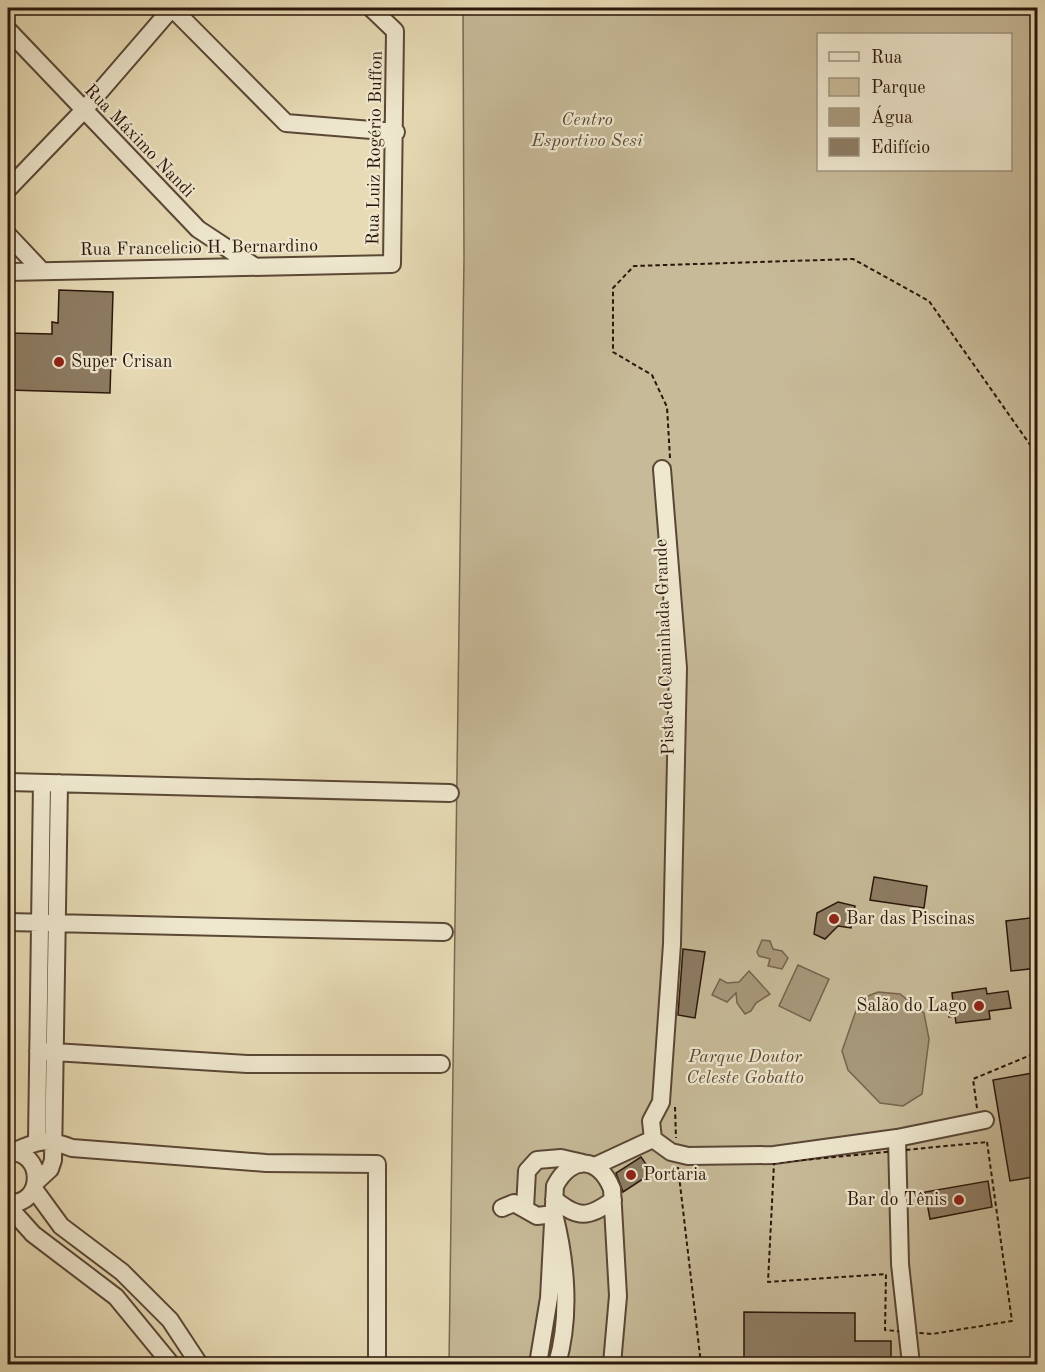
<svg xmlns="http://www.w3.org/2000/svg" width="1045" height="1372" font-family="'Old Standard TT',serif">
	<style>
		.green { fill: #c7ba98; stroke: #796852; stroke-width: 1.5; fill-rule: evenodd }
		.water { fill: #a7987b; stroke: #75644e; stroke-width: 1.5 }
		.building { fill: #8d7c63; stroke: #2b160b; stroke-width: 1.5 }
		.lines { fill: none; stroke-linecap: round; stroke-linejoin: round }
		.minor-casing { stroke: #5a4736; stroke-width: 20 }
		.path { stroke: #2b160b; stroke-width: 2; stroke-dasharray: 4.5 3; stroke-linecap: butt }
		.minor { stroke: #efe8cf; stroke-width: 16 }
		.poi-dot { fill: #8f2418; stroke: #efe8cf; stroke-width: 2 }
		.labels { text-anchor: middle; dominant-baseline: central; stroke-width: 4.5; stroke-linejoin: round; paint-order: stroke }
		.park-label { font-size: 18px; font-style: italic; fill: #5a4735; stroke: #efe8cf }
		.street-label { font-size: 18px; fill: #2b160b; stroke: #efe8cf }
		.poi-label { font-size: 18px; fill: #2b160b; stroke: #efe8cf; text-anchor: start }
	</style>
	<rect width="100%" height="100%" fill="#e7dbb5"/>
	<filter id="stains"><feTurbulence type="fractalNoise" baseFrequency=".00333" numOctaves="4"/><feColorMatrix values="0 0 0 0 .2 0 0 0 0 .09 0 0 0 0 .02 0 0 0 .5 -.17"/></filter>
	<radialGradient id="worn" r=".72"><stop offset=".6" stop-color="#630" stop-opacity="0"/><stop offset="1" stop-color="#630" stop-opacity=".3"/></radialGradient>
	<path class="green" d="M463,8H1037V1364H449L464,258ZM818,34H1010V170H818Z"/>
	<path class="water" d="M762,940L770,941L773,949L782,951L788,958L782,969L768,966L770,959L759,956L757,952Z
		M798,965L829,979L810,1021L779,1006Z
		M749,971L770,994L756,1003L751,1011L745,1014L737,1003L736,993L727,1002L712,995L720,979L727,983L739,982Z
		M878,992L900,994L924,1013L929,1039L922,1094L903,1106L880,1103L848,1070L842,1051L860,999Z"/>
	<path class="building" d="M59,290L113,292L110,393L8,390V333L52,334V322L58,323Z
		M874,877L927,886L924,908L870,900Z
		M838,902L855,906L851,928L838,926L825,939L814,934L817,913Z
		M1038,917V968L1011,971L1006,921Z
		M683,949L705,952L695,1018L678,1015Z
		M986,988L987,994L1008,991L1011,1008L989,1011L990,1019L956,1023L955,1016L949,1017L947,1003L953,1002L952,993Z
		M1038,1072V1176L1010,1181L993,1080Z
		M641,1157L652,1173L623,1192L616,1173Z
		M988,1181L992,1207L930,1219L925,1192Z
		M744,1312L855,1313V1341H891V1365H744Z"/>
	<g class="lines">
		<g class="minor-casing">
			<path id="minor" d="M8,30L198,229L254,266
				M8,189L83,111L172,8L286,123L396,132
				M8,235L41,270
				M8,272L392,264L395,31L371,8
				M662,469L678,668L672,944L661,1102L651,1121L653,1139L671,1152L688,1156L774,1155L897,1138L985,1120
				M8,782L450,793
				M8,922L444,932
				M38,1051L247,1064H441
				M897,1138L900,1264L911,1364
				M37,1141L42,783
				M15,1151C39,1140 46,1138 72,1148L266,1163L377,1164V1364
				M8,1152C45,1150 45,1206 8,1203
				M597,1165L653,1139
				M37,1181L50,1169L53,1160L59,783
				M34,1189L61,1226L122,1272L170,1320L199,1364
				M554,1199C578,1219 588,1218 613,1200
				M8,1206L33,1234L116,1297L171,1364
				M502,1208L514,1203L537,1216L554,1214C566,1261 571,1316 557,1364
				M525,1208L527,1171L537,1160L561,1158L583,1163
				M538,1364L549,1298L555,1186C571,1155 599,1156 612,1189L618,1296L612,1364"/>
		</g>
		<path class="path" d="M670,458L667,407L652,375L613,352V288L634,266L853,259L929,301L1038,456
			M675,1107L676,1138
			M977,1108L973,1079L1038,1052
			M987,1142L1012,1321L932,1334L885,1330L886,1274L768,1282L774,1163Z
			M678,1167L701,1364"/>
		<use href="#minor" class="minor"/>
	</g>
	<g class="poi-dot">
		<circle cx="59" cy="362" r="6"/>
		<circle cx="834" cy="919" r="6"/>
		<circle cx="979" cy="1006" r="6"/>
		<circle cx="631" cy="1175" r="6"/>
		<circle cx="959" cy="1200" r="6"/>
	</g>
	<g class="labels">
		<g class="park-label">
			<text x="587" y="120">Centro<tspan x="587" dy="21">Esportivo Sesi</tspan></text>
			<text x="745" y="1057">Parque Doutor<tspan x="745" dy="21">Celeste Gobatto</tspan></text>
		</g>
		<g class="street-label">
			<text transform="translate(139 141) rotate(46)">Rua Máximo Nandi</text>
			<text transform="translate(375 148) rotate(-89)">Rua Luiz Rogério Buffon</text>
			<text transform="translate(199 248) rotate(-1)">Rua Francelicio H. Bernardino</text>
			<text transform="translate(665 647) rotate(-92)">Pista de Caminhada Grande</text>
		</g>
		<g class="poi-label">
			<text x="71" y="362">Super Crisan</text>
			<text x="846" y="919">Bar das Piscinas</text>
			<text x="967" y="1006" text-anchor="end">Salão do Lago</text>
			<text x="643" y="1175">Portaria</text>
			<text x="947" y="1200" text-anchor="end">Bar do Tênis</text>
		</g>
	</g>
	<rect width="1045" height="1372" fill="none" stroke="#e7dbb5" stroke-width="30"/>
	<rect x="9" y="9" width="1027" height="1354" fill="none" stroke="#2b160b" stroke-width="3"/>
	<rect x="15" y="15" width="1015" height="1342" fill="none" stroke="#2b160b" stroke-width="1.5"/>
	<rect x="817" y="33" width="195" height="138" fill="#efe8cf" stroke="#a19481" stroke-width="1.5"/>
	<rect x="829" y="52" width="30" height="9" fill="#efe8cf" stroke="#a19481" stroke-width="1.5"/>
	<text x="871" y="63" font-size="18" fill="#2b160b">Rua</text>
	<rect x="829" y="78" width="30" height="18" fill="#c7ba98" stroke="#a19481" stroke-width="1.5"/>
	<text x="871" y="93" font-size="18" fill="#2b160b">Parque</text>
	<rect x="829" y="108" width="30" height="18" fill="#a7987b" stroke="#a19481" stroke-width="1.5"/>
	<text x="871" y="123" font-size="18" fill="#2b160b">Água</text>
	<rect x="829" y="138" width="30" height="18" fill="#8d7c63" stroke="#a19481" stroke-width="1.5"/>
	<text x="871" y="153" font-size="18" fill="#2b160b">Edifício</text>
	<rect width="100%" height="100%" filter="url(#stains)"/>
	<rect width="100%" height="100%" fill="url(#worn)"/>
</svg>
